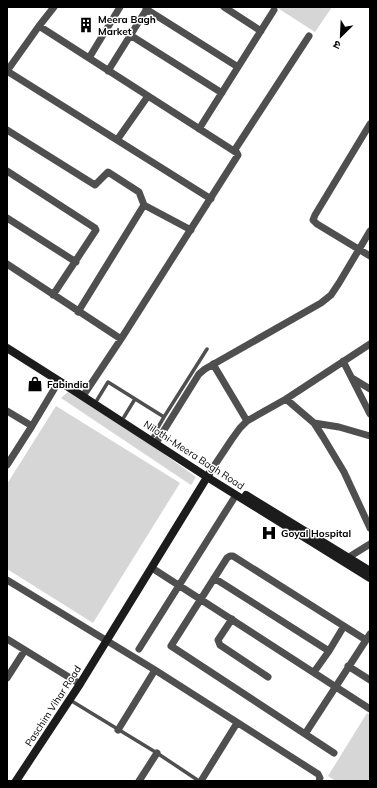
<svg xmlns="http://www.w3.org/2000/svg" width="377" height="788" font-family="Mulish,'Noto Sans Devanagari',sans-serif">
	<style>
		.green { fill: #d6d6d6 }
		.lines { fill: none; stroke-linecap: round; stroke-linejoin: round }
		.lane { stroke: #4f4f4f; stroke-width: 3.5 }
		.street { stroke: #4f4f4f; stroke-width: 7 }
		.secondary { stroke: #1c1c1c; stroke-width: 8 }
		.labels { text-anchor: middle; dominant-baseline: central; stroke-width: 3; stroke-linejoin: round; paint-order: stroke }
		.poi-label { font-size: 10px; font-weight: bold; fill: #000; stroke: #fff; text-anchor: start }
		.street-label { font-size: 10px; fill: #000; stroke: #fff }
	</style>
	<rect width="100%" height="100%" fill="#fff"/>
	<path class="green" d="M276,7H332L315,32Z
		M68,392L150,444L196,477L191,485L61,398Z
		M56,406L180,483L93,623L7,569V484Z
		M367,713L370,715V781H336L328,776Z"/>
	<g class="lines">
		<path class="lane" d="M97,400L108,382L164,417L153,436
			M124,417L135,399
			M164,417L207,349
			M70,700L157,753L199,781"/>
		<path class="street" d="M224,7L261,31
			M146,9L238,67
			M130,35L222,93
			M89,58L120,7
			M7,71L117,140
			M7,71L39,26L54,7
			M108,71L148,7
			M148,96L117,140L211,199
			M370,124L315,215L313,220L317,224L370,256
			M199,129L274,10
			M7,130L95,185L108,172L139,192L144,205L191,230
			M234,151L309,36
			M7,171L95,228L96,230L53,295
			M7,218L76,262
			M7,264L121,339L238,155L237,153L39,26
			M78,312L144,205
			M343,361L370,414
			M213,364L247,421
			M352,378L370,389
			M85,393L121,339
			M286,399L314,423L323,437L344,472L370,528
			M7,411L32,426L59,381
			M314,423L339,427L370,436
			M156,443L199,374L205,369L321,303L331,295L339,283L370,231
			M7,465L32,426
			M210,472L232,439L240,428L247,421L286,399L370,344
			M347,561L349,557L370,544
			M152,568L370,709
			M214,578L329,651
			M7,580L155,670L318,774L320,778L319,781
			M232,619L218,640L220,645L268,677
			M7,639L80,684
			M139,649L236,495
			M348,666L370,680
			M314,672L329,651L344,626
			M7,678L25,650
			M118,730L155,670
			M305,734L370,634
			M334,753L171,646L227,558L230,556H233L366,640
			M139,781L157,753
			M201,781L237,723"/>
		<path class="secondary" d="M7,348L59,381L207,477L370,578
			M246,495L370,571
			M16,781L80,684L209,474"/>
	</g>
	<defs>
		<g id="building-bare" transform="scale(1.2)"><path d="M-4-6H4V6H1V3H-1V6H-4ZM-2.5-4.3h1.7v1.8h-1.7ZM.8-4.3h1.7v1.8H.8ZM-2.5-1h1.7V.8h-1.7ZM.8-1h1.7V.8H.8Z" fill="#000" stroke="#fff" stroke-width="2.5" paint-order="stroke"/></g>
		<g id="shop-bare" transform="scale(1.2)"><path d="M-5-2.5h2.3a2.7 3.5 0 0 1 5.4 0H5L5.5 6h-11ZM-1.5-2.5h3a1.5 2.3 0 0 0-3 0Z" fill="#000" stroke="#fff" stroke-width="2.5" paint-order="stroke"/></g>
		<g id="hospital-bare" transform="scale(1.2)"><path d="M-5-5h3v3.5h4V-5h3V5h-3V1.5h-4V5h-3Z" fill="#000" stroke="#fff" stroke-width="2.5" paint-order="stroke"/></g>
	</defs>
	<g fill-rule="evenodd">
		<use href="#building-bare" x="86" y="25"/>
		<use href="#shop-bare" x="35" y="384"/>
		<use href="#hospital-bare" x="269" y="533"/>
	</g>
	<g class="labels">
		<g class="poi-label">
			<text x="98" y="19">Meera Bagh<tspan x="98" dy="12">Market</tspan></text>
			<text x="47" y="384">Fabindia</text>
			<text x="281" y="533">Goyal Hospital</text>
		</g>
		<g class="street-label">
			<text transform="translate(194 455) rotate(33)">Nilothi-Meera Bagh Road</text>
			<text transform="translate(53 706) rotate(-57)">Paschim Vihar Road</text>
		</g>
	</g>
	<rect width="377" height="788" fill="none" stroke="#000000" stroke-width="16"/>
	<g transform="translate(341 36) rotate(204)" stroke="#ffffff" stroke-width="3" paint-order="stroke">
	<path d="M0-3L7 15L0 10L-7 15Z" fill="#000000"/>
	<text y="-6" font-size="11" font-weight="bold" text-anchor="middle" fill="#000000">उ</text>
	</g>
</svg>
